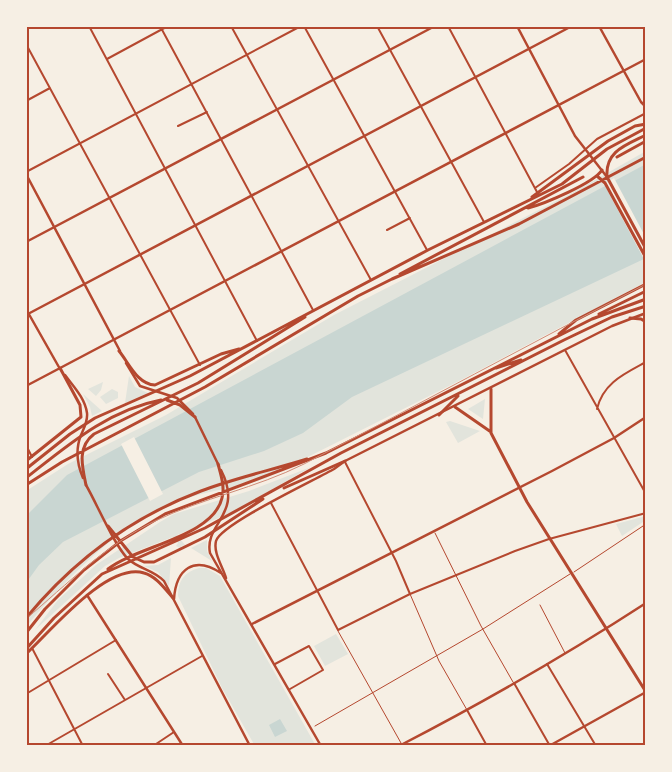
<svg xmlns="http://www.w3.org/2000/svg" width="672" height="772" font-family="Inter,sans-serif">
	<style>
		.green { fill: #e2e4dc }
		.water { fill: #c9d6d2 }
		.pier { fill: #f6efe4 }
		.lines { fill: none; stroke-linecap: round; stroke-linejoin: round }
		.service { stroke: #b5482f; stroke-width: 1 }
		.pedestrian { stroke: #b5482f; stroke-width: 1 }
		.minor { stroke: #b5482f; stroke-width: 2 }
		.tertiary { stroke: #b5482f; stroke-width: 2.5 }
		.secondary { stroke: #b5482f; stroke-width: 2.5 }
		.primary { stroke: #b5482f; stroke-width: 3 }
		.trunk { stroke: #b5482f; stroke-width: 3 }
		.rail { stroke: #cf8b77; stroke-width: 1 }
		.neatline { fill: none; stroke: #b5482f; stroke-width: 2 }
	</style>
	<rect width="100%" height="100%" fill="#f6efe4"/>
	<path class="green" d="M646,151V282L457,382L266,478C239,488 211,490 185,499C124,518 66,579 26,627V491L68,464L166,415L334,315L572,193Z
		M129,376L135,387L150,394L125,403Z
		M103,382L101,390L96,396L88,389Z
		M112,389L118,392V398L106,404L100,397Z
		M83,394L102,411L92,416L90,407Z
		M485,399L483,419L468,409Z
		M450,421L480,431L458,443L446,422Z
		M311,467L231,513L177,535L185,545L181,546L184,550L176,546L178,543L173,537L119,558L105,566L35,630L58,600L96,565L160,522L174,514L249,491Z
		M646,516V520L622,536L616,524Z
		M207,540V551L212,561L191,548Z
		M171,558L169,586L158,572L144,566L158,565Z
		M199,568H206L220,576L316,746H255L222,688L178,596C178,581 184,572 199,568Z
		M336,634L348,654L325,666L314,646Z"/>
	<path class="water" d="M646,164V258L352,397L303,433L264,451L199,472L63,542L39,565L26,583V516L67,475Z
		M280,719L287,731L275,737L269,725Z"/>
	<path class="pier" d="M614,178L646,238L645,261L604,184Z
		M134,437L163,494L150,501L121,444Z"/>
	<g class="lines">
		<path class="service" d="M540,605L565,653"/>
		<path class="pedestrian" d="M435,533L481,626L513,682
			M574,572L646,524
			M410,594L439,661L467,710
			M338,631L401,743
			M315,726L483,629L570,574"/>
		<path class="minor" d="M89,26L257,341
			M160,26L313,310
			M231,26L371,280
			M304,26L427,250
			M377,26L484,222
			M448,26L537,192
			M26,44L200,365
			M107,59L168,26
			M26,101L50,88
			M178,126L207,112
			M26,172L301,26
			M535,188L569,164L597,139L646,113
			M387,230L410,218
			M565,350L646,494
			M597,409C603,383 624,374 646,362
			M26,445L32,457
			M345,462L396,561L410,594
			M271,503L338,630L410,594L515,551L549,539L646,513
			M32,648L83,746
			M275,664L309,646L323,670L290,689
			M547,664L596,746
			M108,674L125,700
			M514,683L550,746
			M26,694L116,640
			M467,710L487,746
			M45,746L202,656
			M153,746L174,732"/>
		<path class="tertiary" d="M517,26L575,136L607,177
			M599,26L641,102L646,107
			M26,174L120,351
			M26,242L435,26
			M26,309L60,369
			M26,315L572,26
			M126,363L140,386L177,398L193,414
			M65,375C73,386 85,398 87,413C88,421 84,428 81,435C75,450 77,464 83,478
			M26,386L646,59
			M226,578C223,567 213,553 216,541C221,524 315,480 334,469L345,461L612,326L646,313
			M87,595L183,746
			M252,624L552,471L614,438L646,417
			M399,746C484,702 566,655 646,603
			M549,746L646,692"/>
		<path class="secondary" d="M195,417L219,466
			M221,470C244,515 204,523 210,553L321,746
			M86,485C97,504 114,545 128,559C139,569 154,570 164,581L250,746
			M174,599C176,569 194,555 221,573"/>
		<path class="primary" d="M491,389V433L527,502L646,692
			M455,407L491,432"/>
		<path class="trunk" d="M646,135C626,145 605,151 607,177L646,249
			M617,157L646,141
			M597,176L605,183L646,258
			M532,197L608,141L635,126L646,124
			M528,208C544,204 594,183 602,170
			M400,274L583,177
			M599,314L646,291
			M630,318L641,319L646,322
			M559,334L576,320L646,284
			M119,351C129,363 137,384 155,385L221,354L239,349
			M496,368L521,360
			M167,400L180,405L195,417
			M439,415L458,396
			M26,461L81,417L80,405L60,368
			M26,469L70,434L95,418L190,376L428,250L562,184L607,149L646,128
			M26,478C67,446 108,410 161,400
			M26,485L62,462L205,387L358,296L392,279L519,224L646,157
			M86,485C82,466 77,447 94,434L198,383L305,317
			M284,488L345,461
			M108,526L133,557L144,562H154L205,537L263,499
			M108,569C137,546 213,537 222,498C225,487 221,475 218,464
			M26,618C73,561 132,517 201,491C235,478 272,470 307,459
			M26,633L45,609L84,570L122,540L165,514L326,453L592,319L646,299
			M26,649L54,618L102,574L205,528L341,453L564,340L612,317L646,306
			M26,654C51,631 107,562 144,573C156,576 165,589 173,598"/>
		<path class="rail" d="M26,619C67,584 107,544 155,521C203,498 256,488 304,464C418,405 531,343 646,284"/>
	</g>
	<rect width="672" height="772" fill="none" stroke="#f6efe4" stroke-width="55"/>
	<rect x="28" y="28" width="616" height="716" class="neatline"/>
</svg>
